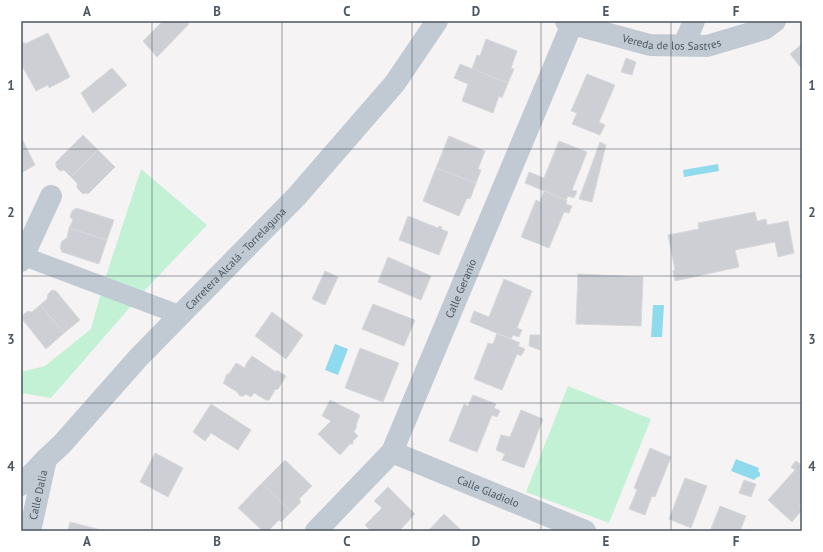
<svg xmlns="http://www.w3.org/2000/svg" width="823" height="552" font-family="'PT Sans',sans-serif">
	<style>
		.green { fill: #c3f1d5 }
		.water { fill: #90daee }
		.building { fill: #cdcfd5; stroke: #d7d9de }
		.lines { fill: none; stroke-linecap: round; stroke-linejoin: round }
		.pedestrian { stroke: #c1cad2; stroke-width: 19 }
		.minor { stroke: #c1cad2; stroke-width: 22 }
		.tertiary { stroke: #c1cad2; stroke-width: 22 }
		.grid { fill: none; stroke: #4a5661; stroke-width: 1; stroke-opacity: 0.55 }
		.labels { text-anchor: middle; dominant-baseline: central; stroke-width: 3; stroke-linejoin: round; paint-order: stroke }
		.street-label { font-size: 11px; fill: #4a5661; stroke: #fff }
		.neatline { fill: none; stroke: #4a5661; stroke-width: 1.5 }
		.grid-label { font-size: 13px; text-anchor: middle; font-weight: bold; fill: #4a5661 }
	</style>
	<rect width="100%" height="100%" fill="#f5f3f3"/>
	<path class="green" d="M141,169L207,225L145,290L51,398L21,393V372L45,366L91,329L104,282Z
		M568,386L651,419L609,523L526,492Z"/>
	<path class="water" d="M718,164L719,171L684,177L683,170Z
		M653,305H664L662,337H651Z
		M335,344L348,349L338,375L325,370Z
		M736,459L759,468L758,471L760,473V476L756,478L754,480L731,471Z"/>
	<path class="building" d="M163,21H186L189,24L157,57L143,41Z
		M48,33L70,77L49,88L48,85L36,91L21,64V44L24,42L25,44Z
		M486,39L517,51L511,68L514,69L508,83L472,69L477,55L480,56Z
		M802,44V69L790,54Z
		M626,58L636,62L632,75L621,72Z
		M460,64L508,83L502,98L499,96L493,113L462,101L468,84L454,78Z
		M112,68L127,85L93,113L81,93Z
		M587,74L615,85L599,122L605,125L600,135L572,124L577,113L571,111Z
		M83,135L98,150L71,177L64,170L60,171L56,167V162Z
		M449,136L485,151L478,169L481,170L476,183L436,168Z
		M21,137L35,165L21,173Z
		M559,141L587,152L572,190L577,191L574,198L568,196L566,200L525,183L529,172L544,178Z
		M600,142L606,145L592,202L579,199Z
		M98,150L115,167L88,194L86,193L83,194L77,188V183L71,177Z
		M436,168L476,183L470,199L467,198L459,216L423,201Z
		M544,191L567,200L566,204L572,206L569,213L564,212L549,248L521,237L536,200L540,202Z
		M76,208L114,220L107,240L69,228L73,220L70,217L72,211Z
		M755,212L757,221L766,219L767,225L788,221L794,253L778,257L775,242L735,250L739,267L675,281L673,271L675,270L668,235L699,229L698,223Z
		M408,216L438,228L439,226L442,227L441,229L448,232L439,255L399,240Z
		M69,228L107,240L99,264L62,252L60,247L62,241L67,238Z
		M388,257L431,276L421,300L378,282Z
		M325,271L338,277L325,305L312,299Z
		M578,274L643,277L641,326L576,324Z
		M504,279L532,291L517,328L522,330L519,337L513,335L511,339L470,322L474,311L489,317Z
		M52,290L56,291L80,320L64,333L40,305L47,299L48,294Z
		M373,304L415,320L404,346L362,329Z
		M40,305L64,333L46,349L23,320V315L28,311L32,312Z
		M272,312L303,335L286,359L255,336Z
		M497,333L520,343L518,346L525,349L521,356L517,354L502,390L474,379L488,343L493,344Z
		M530,335H540V350L529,346Z
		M360,348L399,363L383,402L345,388Z
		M252,356L276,372L277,370L286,376L278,389L274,390V392L269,400H266L254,393L251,397L245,394L244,396H240L237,392L223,383L225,380V378L227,374H229L236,363L245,368L246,365V364Z
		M473,395L496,404L494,408L500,411L497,417L492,415L477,452L449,441L464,404L468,406Z
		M330,400L360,415L356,425L357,426L354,432L358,436L353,441V444H350L340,455L318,434L331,421L322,416Z
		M211,404L251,430L238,450L211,433L205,441L193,432Z
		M521,410L543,419L524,468L502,460L505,454L496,450L501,435L510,437Z
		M650,448L671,457L655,497L652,496L645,515L629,509L637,490L634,488Z
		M155,453L183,468L168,497L140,482Z
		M285,460L312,486L299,499L301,502L291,512L262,483Z
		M796,461L801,465H802V503L799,506L802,510L792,522L768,500L795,470L791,467Z
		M685,478L707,486L691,528L669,519Z
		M744,480L756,484L751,497L739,493Z
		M262,483L291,512L281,522L279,520L268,531H263L238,508Z
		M388,487L415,514L399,531H371L365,525L382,508L374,501Z
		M720,506L746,516L740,531H710Z
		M444,514L462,531H428Z
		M70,522L101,530L100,531H68Z"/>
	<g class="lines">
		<path class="pedestrian" d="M23,256L180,315"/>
		<g class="minor">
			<path id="s1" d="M566,21L572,24L650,45L707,46L764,29L775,21"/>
			<path d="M684,45L694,21"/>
			<path d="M21,261L51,196"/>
			<path id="s2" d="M392,452L585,531"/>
			<path id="s3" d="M30,531L46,459"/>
			<path id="s4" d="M316,531L392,452L572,24"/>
		</g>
		<path class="tertiary" id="s5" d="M21,485L46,459L62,444L139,357L297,196L395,83L437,21"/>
	</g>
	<path class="grid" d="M152,21V531M282,21V531M412,21V531M541,21V531M671,21V531M21,149H802M21,276H802M21,403H802"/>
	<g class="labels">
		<g class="street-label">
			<text stroke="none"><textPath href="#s1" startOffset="109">Vereda de los Sastres</textPath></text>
			<text stroke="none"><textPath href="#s5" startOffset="312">Carretera Alcalá - Torrelaguna</textPath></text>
			<text stroke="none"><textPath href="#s4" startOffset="287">Calle Geranio</textPath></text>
			<text stroke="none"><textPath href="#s2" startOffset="104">Calle Gladiolo</textPath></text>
			<text stroke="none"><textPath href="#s3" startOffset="37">Calle Dalia</textPath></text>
		</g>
	</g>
	<rect width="823" height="552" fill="none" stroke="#ffffff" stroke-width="44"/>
	<rect x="22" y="22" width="779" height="508" class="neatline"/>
	<g class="grid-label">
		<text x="87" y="16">A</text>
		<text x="217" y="16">B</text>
		<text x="347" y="16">C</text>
		<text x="476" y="16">D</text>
		<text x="606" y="16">E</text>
		<text x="736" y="16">F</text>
		<text x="11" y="90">1</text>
		<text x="812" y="90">1</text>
		<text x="11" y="217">2</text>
		<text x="812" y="217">2</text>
		<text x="11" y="344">3</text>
		<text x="812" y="344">3</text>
		<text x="11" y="471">4</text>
		<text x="812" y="471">4</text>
		<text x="87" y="546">A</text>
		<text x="217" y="546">B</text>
		<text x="347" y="546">C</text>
		<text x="476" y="546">D</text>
		<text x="606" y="546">E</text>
		<text x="736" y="546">F</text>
	</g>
</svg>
